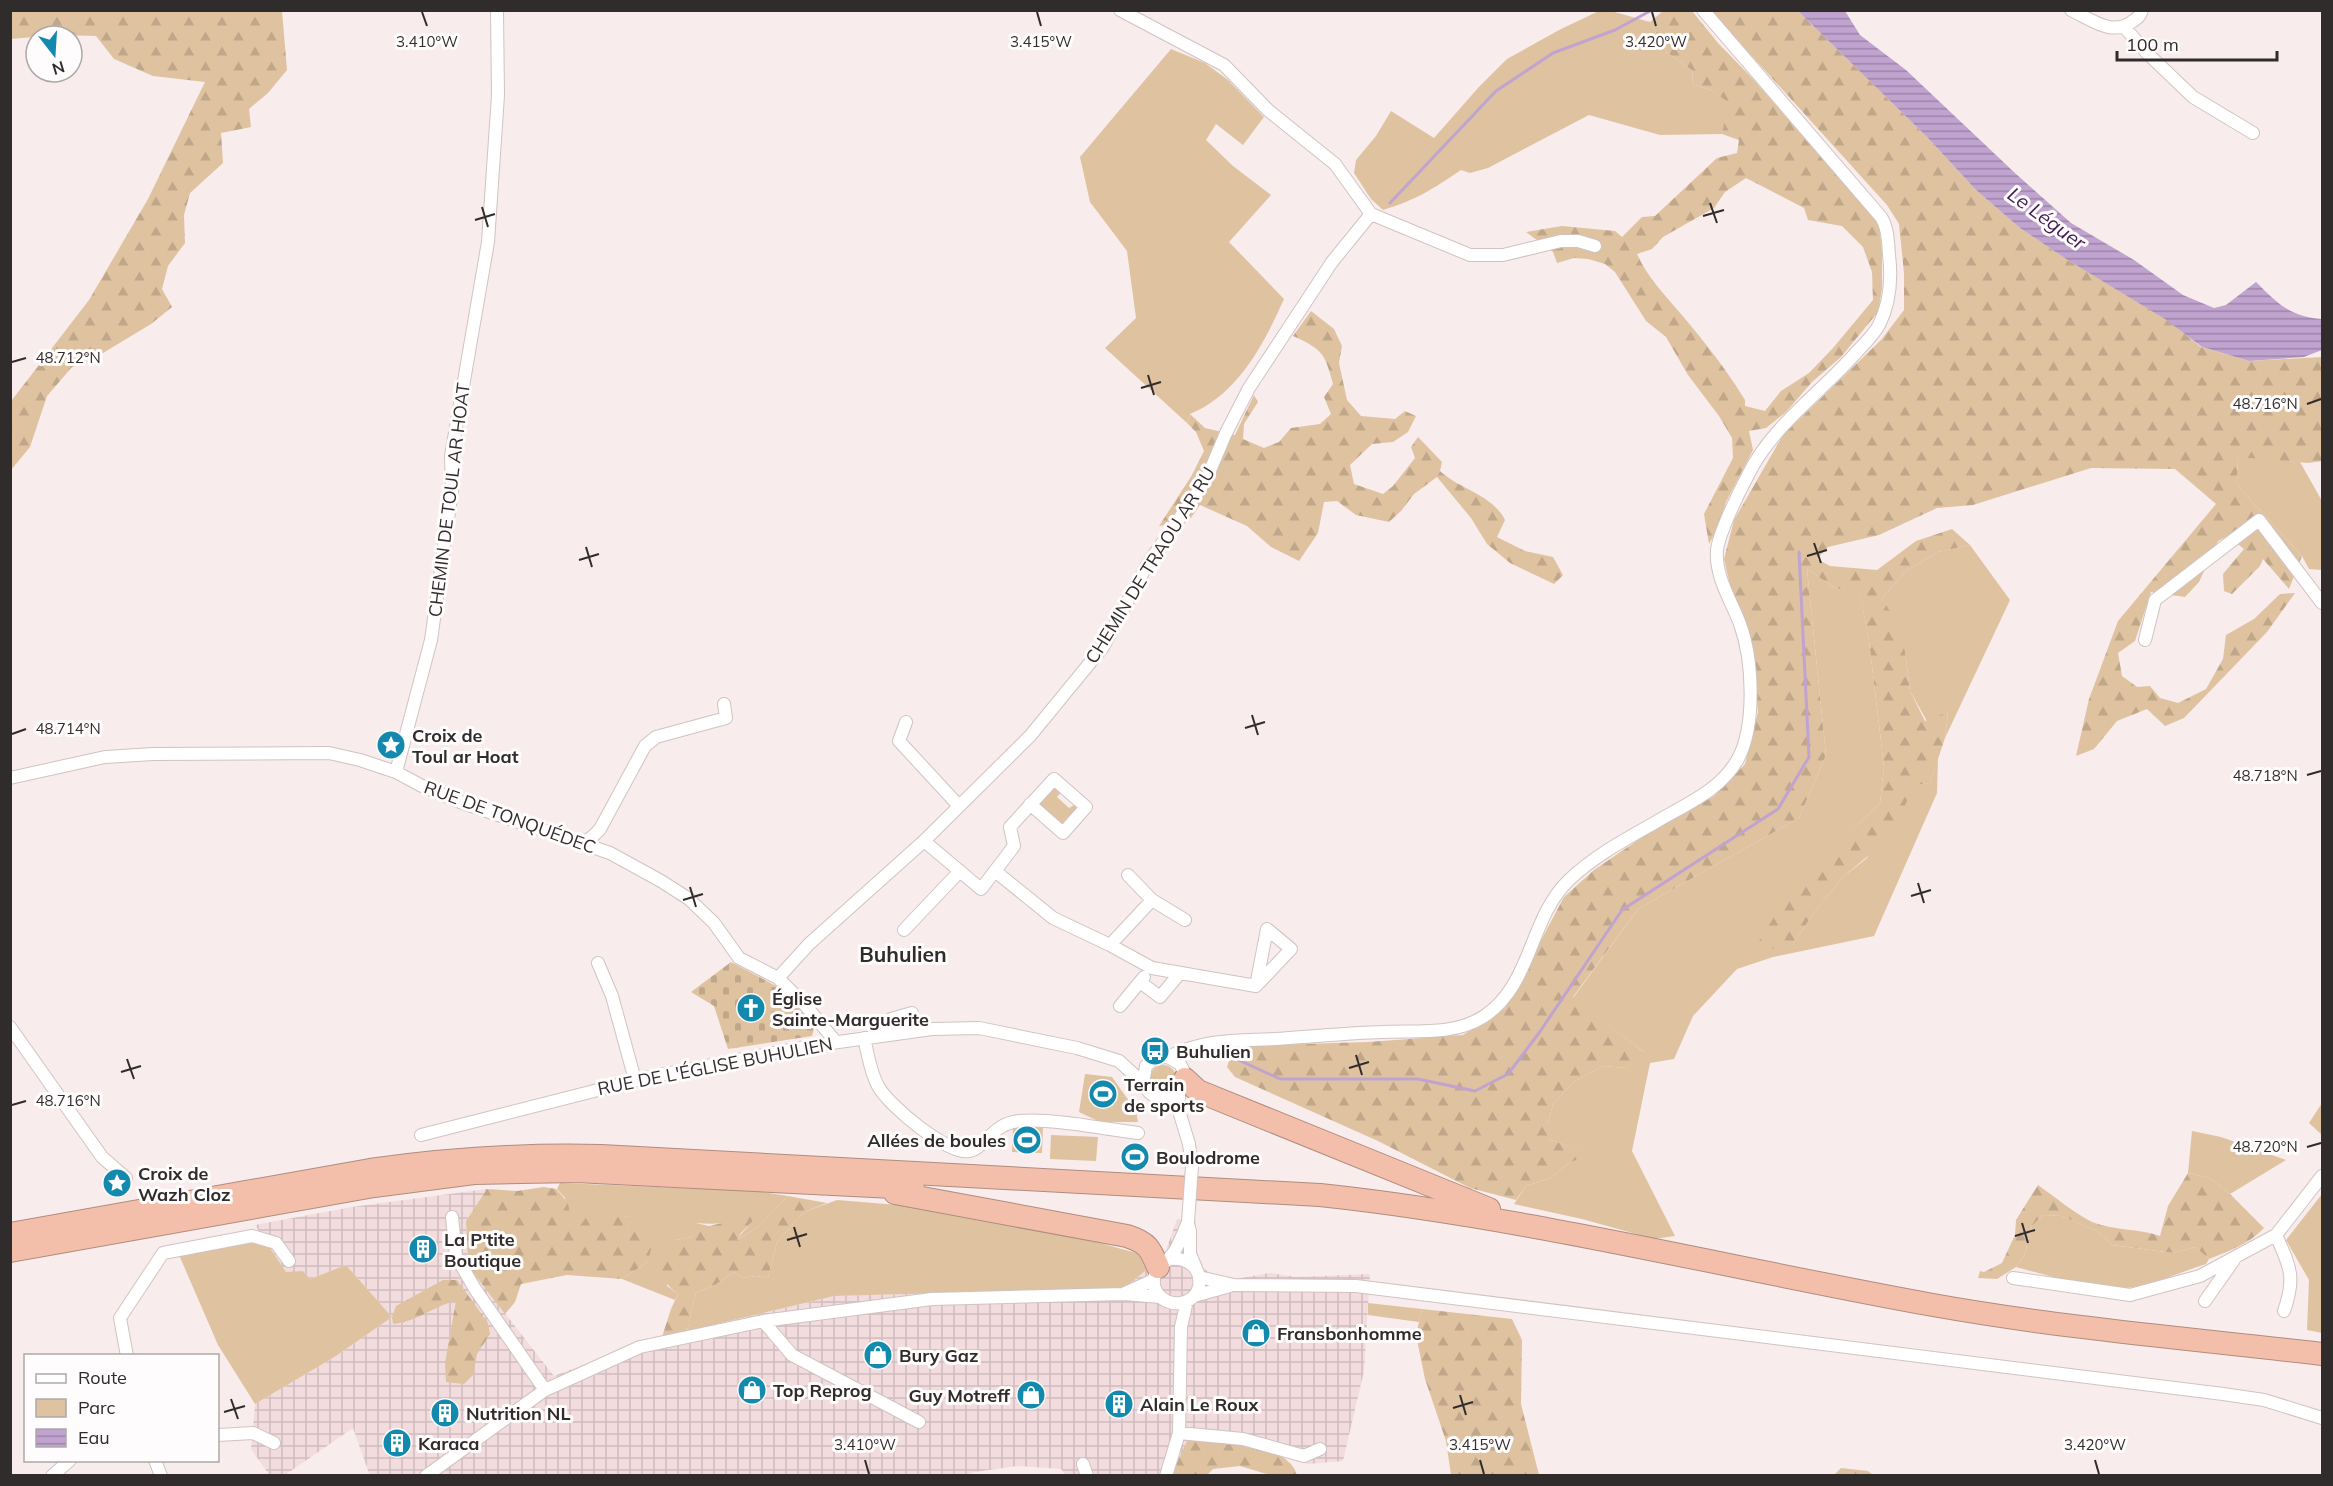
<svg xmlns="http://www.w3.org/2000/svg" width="2333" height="1486" font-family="Mulish,sans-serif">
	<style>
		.industrial { fill: url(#industrial-grid) }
		.green { fill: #dfc2a0 }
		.forest { fill: url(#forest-firs); fill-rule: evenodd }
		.cemetery { fill: url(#cemetery-stones) }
		.water { fill: url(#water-rules) }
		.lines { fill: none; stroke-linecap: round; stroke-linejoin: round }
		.stream { stroke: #c0a3cf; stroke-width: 3 }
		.street-casing { stroke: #cfc3c3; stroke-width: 14 }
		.highway-casing { stroke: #af8c7f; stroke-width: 24 }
		.street { stroke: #fff; stroke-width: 12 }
		.highway { stroke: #f3bfab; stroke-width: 22 }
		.street-bridge-casing { stroke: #cfc3c3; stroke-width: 14; stroke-linecap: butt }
		.street-bridge { stroke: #fff; stroke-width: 12 }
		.ticks { fill: none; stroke: #312c2c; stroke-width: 2 }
		.labels { text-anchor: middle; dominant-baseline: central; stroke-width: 6; stroke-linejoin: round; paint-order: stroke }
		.street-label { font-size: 18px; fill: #312c2c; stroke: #fefcfc }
		.poi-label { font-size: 18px; font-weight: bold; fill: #312c2c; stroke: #fefcfc; text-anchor: start }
		.water-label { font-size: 20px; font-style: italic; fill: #401b50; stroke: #fefcfc }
		.quarter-label { font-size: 21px; font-weight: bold; fill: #312c2c; stroke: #fefcfc }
		.ticks-label { font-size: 15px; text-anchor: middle; fill: #312c2c; stroke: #fefcfc; stroke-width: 6; stroke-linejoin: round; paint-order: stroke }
	</style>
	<defs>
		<pattern id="industrial-grid" width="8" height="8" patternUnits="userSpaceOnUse" patternTransform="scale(1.5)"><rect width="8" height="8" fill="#f2dcde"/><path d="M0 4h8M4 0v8" fill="none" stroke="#d0bdbf"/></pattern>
		<pattern id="forest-firs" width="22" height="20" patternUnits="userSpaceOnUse" patternTransform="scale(1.5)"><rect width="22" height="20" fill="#dfc2a0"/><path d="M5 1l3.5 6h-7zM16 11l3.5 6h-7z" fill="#c0a78a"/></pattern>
		<pattern id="cemetery-stones" width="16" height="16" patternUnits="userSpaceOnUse" patternTransform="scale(1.5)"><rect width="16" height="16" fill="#dfc2a0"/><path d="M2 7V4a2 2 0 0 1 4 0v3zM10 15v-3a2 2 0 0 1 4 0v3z" fill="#c0a78a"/></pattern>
		<pattern id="water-rules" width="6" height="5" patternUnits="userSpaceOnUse" patternTransform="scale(1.5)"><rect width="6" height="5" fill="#c0a3cf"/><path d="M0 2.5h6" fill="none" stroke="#9d85a8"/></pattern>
	</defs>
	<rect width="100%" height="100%" fill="#f9ecec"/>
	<path class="industrial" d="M487,1189L466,1221L468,1266L554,1376L646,1341L834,1296L1124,1288L1164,1256L1177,1219L1196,1221L1195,1254L1200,1264L1208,1272L1219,1277L1235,1279L1270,1273L1296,1277L1370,1274L1364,1371L1343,1461L1308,1464L1243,1444L1171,1476L1066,1475L1061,1469L1018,1466L974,1472L963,1476H370L353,1428L285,1475L270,1476L251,1449L255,1404L336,1356L392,1317L346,1265L310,1279L303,1271L286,1273L255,1225L352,1207Z"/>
	<path class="green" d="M1599,11H1611L1650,22L1666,52L1693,71L1692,84L1711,90L1729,102L1722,134L1660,135L1589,115L1488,168L1470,173L1461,170C1433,189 1416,200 1383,210L1371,199L1354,173L1356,160L1376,136L1391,111L1434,138L1478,88L1507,59L1561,29Z
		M1171,49L1205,63L1228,80L1264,117L1243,145L1216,124L1206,140L1233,166L1271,195L1229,242L1284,299C1264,344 1238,394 1190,414L1187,423L1105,348L1136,318L1127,251L1090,202L1080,157Z
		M2238,456L2300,462L2322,501V570L2309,569L2302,556L2237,485Z
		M1970,545L2010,600L1945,738L1948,712L1928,723L1910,691L1905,651L1882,598L1906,571L1938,552Z
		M1807,569L1835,588L1860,592L1869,641L1884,767L1880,803L1842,841L1792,945L1819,906L1844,876L1866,859L1903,808L1914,784L1930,783L1938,758L1937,793L1874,936L1773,957L1737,969L1693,1016L1674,1059L1650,1063L1632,1151L1675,1236L1654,1239L1582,1219L1514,1204L1526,1186L1551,1178L1566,1165L1589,1153L1548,1139V1123L1553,1104L1575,1081L1603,1066L1626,1068L1644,1052L1573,998L1638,909L1799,818L1826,755Z
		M1052,787L1062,791L1057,797L1069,808L1076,804V811L1064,825H1062L1040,807L1039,802Z
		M1150 1078a13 13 0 1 1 26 0a13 13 0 1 1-26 0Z
		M1085,1074L1112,1077L1136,1111L1138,1122H1100L1079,1112Z
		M2322,1103V1135L2309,1123Z
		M1013,1127H1043L1042,1153L1012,1152Z
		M2192,1131L2221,1137L2286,1160L2230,1194L2210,1178L2188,1173Z
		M1051,1135L1098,1137L1096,1161L1050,1159Z
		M560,1183L755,1191L788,1196L757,1228L735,1241L753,1221C734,1222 715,1225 697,1223L691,1237L676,1240L667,1286L678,1294L675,1300L622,1279L648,1262L628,1229L630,1217L617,1216L577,1231L569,1224L565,1198L557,1189Z
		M2322,1194V1333L2307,1330L2309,1280L2286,1240Z
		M837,1200L898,1205L1078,1237L1140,1254L1149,1268L1124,1288L834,1296L687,1331L696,1293L715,1285L734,1272L743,1278L756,1276L768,1278L777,1242L804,1212Z
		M2043,1215L2062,1216L2097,1231L2112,1245L2173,1253L2195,1247L2209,1259L2206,1264C2183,1271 2144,1289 2121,1288C2086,1288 2050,1276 2016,1267L2024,1256L2032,1226Z
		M249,1241L266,1242L286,1272L303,1271L310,1279L346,1265L392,1317L336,1356L255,1404L218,1345L179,1255Z
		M1368,1303L1422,1309L1419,1322L1368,1315Z"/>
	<path class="forest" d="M11,10L282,11L287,70L268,93L249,109L251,127L221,133L223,163L190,193L184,215L185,243L168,266L162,289L172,307L151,324L103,353L72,367L47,396L30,447L11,470L12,400L89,300L148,199L205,82L153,76L114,59L96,36L57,35L11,39Z
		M1664,10L1692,11L1718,43L1753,79L1879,224L1882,252V289L1878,312L1841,357L1812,382L1786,412L1766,428L1749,431L1753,450L1726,502L1720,524L1709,544L1704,514L1733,458L1732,438L1719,416L1688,375L1666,337L1646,321L1615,272L1605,264L1588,259L1574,258L1557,263L1553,252L1526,232L1562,226L1615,231L1622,237L1642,217L1655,216L1717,158L1737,153L1739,140L1722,134L1728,102L1711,90L1692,84L1693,71L1666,52L1650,22ZM1746,178L1804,208L1808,220L1842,226L1863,247L1872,272L1873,300L1833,348L1809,373L1781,391L1765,411L1745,406V400C1726,369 1704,341 1681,314C1664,294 1648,278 1637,254L1652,249L1663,237L1714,208L1725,192Z
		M1711,11H1798L1927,137L1976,190L2020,228L2066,259L2166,319L2201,347L2249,361L2322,357V461L2308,463L2238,457L2237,485L2302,556L2289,589L2263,559L2260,566L2232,594L2224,591L2223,574L2244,549L2228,536L2218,541L2199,582L2185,597L2151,592L2135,641L2118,653L2122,676L2137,687L2150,686L2160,698L2178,703L2206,689L2223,659L2226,635L2254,619L2280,594L2295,593L2267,632L2213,688L2184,718L2165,726L2147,709L2117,721L2094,749L2076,756L2089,699L2118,621L2216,504L2175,469L2091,468L1973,505L1937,508L1879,535L1828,547L1817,559L1830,566L1877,570L1916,541L1952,529L1970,545L1938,552L1906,571L1882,598L1895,620L1905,651L1910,691L1925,721L1948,712L1945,738L1930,783L1914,785L1891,837L1844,876L1819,906L1792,945L1752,952L1790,892L1880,803L1884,767L1869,641L1860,593L1835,588L1807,569L1826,755L1799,818L1638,909L1573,997L1645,1053L1626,1068L1603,1066L1575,1081L1553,1104L1548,1123V1139L1590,1153L1566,1165L1551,1178L1526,1186L1516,1200L1470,1188L1378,1141L1235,1077L1227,1067L1234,1046L1368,1042L1463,1035L1505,1008L1564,897L1594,870L1657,827L1714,796L1745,764L1758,712L1750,637L1730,585L1724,559L1734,520L1783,435L1881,340L1904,310V273L1899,224L1887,205Z
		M1311,311L1334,329L1342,346L1339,363L1347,400L1361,416L1395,419L1405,411L1416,416L1408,432L1393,442L1372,444L1350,465L1354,484L1383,494L1393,486L1415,458L1411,447L1418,437L1442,462L1440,471C1459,489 1493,495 1505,520L1497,537L1525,551L1553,557L1563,575L1554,584L1510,563L1487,544L1471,518L1437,477L1414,494L1401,511L1389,522L1356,515L1337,501L1324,502L1318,533L1299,561L1271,547L1247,526L1200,505L1188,522L1159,526L1192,475L1204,451L1196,432L1187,423L1190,414L1205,428L1235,435L1254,395L1258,402L1244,424L1243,439L1264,448L1279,442L1291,428L1320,424L1331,414L1324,397L1333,384C1325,353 1322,349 1293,336Z
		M2188,1173L2210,1178L2230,1194L2264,1228C2249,1244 2229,1251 2209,1259L2195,1247L2173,1253L2112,1245L2097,1231L2062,1216L2043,1215L2032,1226L2024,1256L2016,1267L1997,1279L1978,1278L1980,1271L1984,1272L2002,1263L2015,1235L2016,1220L2038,1185C2055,1197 2074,1213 2092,1222C2114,1231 2138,1228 2160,1236L2168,1206Z
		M544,1187L556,1189C569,1203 571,1206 569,1224L577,1230L590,1212L631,1217L628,1229L641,1232L651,1249L648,1262L622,1279L567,1275L521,1284L515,1302L505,1314L468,1266L466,1221L487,1189L517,1191Z
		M788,1196L827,1203L804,1212L777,1242L768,1278L756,1276L743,1278L734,1272L715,1285L696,1293L687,1331L662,1337L671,1309L678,1294C661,1281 659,1273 662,1252L676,1240L691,1237L696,1223L709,1226L726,1222L732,1213H751L753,1221L741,1233L737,1240L757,1228Z
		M443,1280H457L488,1323L490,1334L477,1354L473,1375L464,1384L446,1382L445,1363L456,1301C433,1306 417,1322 393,1324L392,1317L396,1306Z
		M1422,1309L1512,1319L1522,1340L1521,1404L1539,1475H1451L1446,1441L1425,1379L1416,1335Z
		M1188,1439C1216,1441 1288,1442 1297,1475H1270L1240,1466L1213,1469L1207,1475L1171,1476Z
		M1841,1468L1868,1471L1873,1475H1834Z"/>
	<path class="cemetery" d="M731,962L776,986L815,1025L812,1036L728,1049L714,1006L691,992Z"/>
	<path class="water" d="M1798,11H1845L1860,35L1906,70L2016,174L2071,223L2134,260L2183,295L2214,308L2226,305L2256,282C2278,304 2291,317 2322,319V350L2304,357L2249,361L2202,347L2165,319L2066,259L2020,228L1976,190L1927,137Z"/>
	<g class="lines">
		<path class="stream" d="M1390,203L1496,91L1553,53L1615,30L1652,10
			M1227,1048L1230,1056L1280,1079H1418L1475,1091L1508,1074L1539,1033L1622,910L1778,809L1809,757L1799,552"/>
		<g class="street-casing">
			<path id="street" d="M1120,10L1224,65L1269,111L1335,164L1371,214
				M2071,10C2092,20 2113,37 2133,21C2138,18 2140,16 2142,10
				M2125,28L2147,53L2193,97L2253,133
				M1371,214L1470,255H1503L1561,241H1578L1595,246
				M2145,640L2155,600L2259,520L2322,603
				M906,722L899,741L959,806
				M396,772L431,640L452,490L451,456L488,242L498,95L497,10
				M10,778L105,757L153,754L329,753L360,760L396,772L422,786L460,802L610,853L661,881L689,899L714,923L739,958L778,978L805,1005L836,1042
				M924,841L981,889L995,871L1053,918L1110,945L1152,968L1256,986L1267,929L1291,949L1256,986
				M578,842C588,843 593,836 600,829L645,746L656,737L726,718L724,704
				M995,871L1014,846L1010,827L1054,779L1086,807L1063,833L1030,804
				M1128,875L1152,900L1185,920
				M904,930L960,871
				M1110,945L1152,900
				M598,963L612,996L635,1080
				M778,978L809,944L924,841L1030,736L1103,647L1147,565L1206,480L1226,433L1249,388L1332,262L1371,214
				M1140,982L1160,997L1180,973
				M1120,1006L1144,977
				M10,1027L102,1157L126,1178
				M877,1035L891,1019L912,1013
				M864,1038C868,1054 870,1072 878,1086C888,1105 948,1155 969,1151C986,1148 991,1124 1019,1121C1052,1118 1104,1129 1138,1133
				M1168,1057C1211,1036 1244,1042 1290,1038C1320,1036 1351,1033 1381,1032C1415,1030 1453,1036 1483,1017C1532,986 1529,918 1569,880C1594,856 1626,839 1656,822C1686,804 1720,791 1738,759C1756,725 1753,660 1740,624C1731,600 1715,577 1717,550C1719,533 1738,494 1747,477C1770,428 1818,395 1854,355C1863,345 1873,336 1879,325C1890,303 1892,279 1889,255C1888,242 1888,228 1881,217L1703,10
				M1179,1092C1166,1103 1150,1099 1143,1083L1146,1066L1155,1058L1168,1057L1180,1064L1183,1070L1185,1079L1179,1092V1111L1189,1144L1192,1166
				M421,1135L649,1077L810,1046L932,1029L979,1028L1077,1048L1119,1061L1143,1083
				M452,1217L456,1256L475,1289L545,1390
				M1188,1224L1190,1231V1254L1196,1268
				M2276,1235C2290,1267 2296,1277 2284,1311
				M1170,1259C1186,1257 1202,1267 1199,1286C1195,1307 1165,1309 1156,1291C1147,1272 1166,1265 1174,1252C1180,1243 1183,1233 1188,1222
				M1199,1277L1234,1285L1356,1286L2223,1394L2264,1400L2322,1418
				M2013,1278L2130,1295L2200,1276L2276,1235L2322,1176
				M1125,1293L1154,1280
				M1194,1296L1230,1286
				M2205,1301L2234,1260
				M763,1321L792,1355L919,1422
				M127,1356L120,1318L163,1253L252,1236L276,1243L289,1261
				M1179,1433L1243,1439L1304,1456L1320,1449
				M218,1435L253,1433L274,1443
				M155,1460L161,1476
				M1083,1464L1087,1476
				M52,1476L70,1460
				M426,1476L545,1390L640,1347L763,1321L932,1299L1124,1294L1160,1297
				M1166,1476L1179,1433L1181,1327L1187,1301"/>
		</g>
		<g class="highway-casing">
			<path id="highway" d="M1185,1079L1198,1091L1489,1209
				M895,1193L1127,1236C1148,1243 1150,1248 1158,1267
				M10,1234L370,1170C447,1159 523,1154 601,1156L1320,1195C1526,1217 1728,1268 1933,1305C2061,1328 2193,1339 2322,1354
				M10,1251L374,1186L474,1173L576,1171L913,1188"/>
		</g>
		<use href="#street" class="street"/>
		<use href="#highway" class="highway"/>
		<g class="street-bridge-casing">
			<path id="street-bridge" d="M1188,1222L1192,1166"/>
		</g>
		<use href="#street-bridge" class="street-bridge"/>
	</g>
	<path class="ticks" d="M422,12L427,26M1037,12L1041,26M1652,12L1656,26M1710,203L1717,223M482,207L488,227M1703,216L1724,210M475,220L495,214M12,362L26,358M1148,375L1154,395M1141,388L1161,382M2307,404L2321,399M1814,543L1821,563M586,547L592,567M1807,556L1827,550M579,560L599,554M1252,715L1258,735M1245,728L1265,722M12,734L26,729M2307,775L2321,771M1918,883L1924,903M690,887L696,907M1911,896L1931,890M683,900L703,894M1356,1055L1362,1075M127,1059L134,1079M1349,1068L1369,1062M121,1072L141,1066M12,1105L26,1101M2307,1147L2321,1143M2022,1223L2028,1243M794,1227L800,1247M2015,1236L2035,1230M787,1240L807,1234M1460,1395L1466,1415M231,1399L238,1419M1453,1408L1473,1402M224,1412L245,1406M865,1460L869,1474M1480,1460L1484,1474M2095,1460L2099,1474"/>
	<defs>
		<g id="sight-disc" transform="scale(1.5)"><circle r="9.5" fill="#1389ad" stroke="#fefcfc"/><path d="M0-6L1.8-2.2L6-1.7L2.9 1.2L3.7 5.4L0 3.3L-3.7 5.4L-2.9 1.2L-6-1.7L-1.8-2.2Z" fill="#fff"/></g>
		<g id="church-disc" transform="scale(1.5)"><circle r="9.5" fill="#1389ad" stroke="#fefcfc"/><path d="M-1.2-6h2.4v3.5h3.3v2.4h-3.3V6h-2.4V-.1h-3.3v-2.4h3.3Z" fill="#fff"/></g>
		<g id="bus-disc" transform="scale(1.5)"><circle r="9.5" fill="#1389ad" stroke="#fefcfc"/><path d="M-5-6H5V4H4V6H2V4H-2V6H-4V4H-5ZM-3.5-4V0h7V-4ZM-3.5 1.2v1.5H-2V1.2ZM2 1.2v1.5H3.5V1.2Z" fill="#fff"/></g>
		<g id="stadium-disc" transform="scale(1.5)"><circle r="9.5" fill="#1389ad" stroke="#fefcfc"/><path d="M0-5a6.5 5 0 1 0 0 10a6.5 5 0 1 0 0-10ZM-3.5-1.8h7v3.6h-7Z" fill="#fff"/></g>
		<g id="building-disc" transform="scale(1.5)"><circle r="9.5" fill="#1389ad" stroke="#fefcfc"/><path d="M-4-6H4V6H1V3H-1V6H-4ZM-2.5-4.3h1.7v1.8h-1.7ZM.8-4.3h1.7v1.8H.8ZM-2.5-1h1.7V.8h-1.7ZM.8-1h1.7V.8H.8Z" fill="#fff"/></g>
		<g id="shop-disc" transform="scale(1.5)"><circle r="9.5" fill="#1389ad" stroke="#fefcfc"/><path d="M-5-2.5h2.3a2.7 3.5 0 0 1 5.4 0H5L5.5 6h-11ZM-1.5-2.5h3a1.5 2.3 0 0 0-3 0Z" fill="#fff"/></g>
	</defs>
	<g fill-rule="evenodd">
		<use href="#sight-disc" x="391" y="745"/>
		<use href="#church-disc" x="751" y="1008"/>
		<use href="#bus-disc" x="1155" y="1051"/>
		<use href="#stadium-disc" x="1103" y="1094"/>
		<use href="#stadium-disc" x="1027" y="1140"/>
		<use href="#stadium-disc" x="1135" y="1157"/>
		<use href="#sight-disc" x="117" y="1183"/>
		<use href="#building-disc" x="423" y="1249"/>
		<use href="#shop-disc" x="1256" y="1333"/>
		<use href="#shop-disc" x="878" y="1355"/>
		<use href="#shop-disc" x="752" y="1390"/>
		<use href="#shop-disc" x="1031" y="1395"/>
		<use href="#building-disc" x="1119" y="1404"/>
		<use href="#building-disc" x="445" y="1413"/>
		<use href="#building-disc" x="397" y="1443"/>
	</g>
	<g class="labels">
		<g class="street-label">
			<text transform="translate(449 500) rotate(-83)">CHEMIN DE TOUL AR HOAT</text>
			<text transform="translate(1150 565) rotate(-58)">CHEMIN DE TRAOU AR RU</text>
			<text transform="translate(510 817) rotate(20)">RUE DE TONQUÉDEC</text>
			<text transform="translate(715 1066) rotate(-11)">RUE DE L'ÉGLISE BUHULIEN</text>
		</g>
		<g class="poi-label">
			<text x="412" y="735">Croix de<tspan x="412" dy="21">Toul ar Hoat</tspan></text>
			<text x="772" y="998">Église<tspan x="772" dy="21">Sainte-Marguerite</tspan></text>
			<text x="1176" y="1051">Buhulien</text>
			<text x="1124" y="1084">Terrain<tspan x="1124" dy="21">de sports</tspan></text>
			<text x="1006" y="1140" text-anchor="end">Allées de boules</text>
			<text x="1156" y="1157">Boulodrome</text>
			<text x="138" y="1173">Croix de<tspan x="138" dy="21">Wazh Cloz</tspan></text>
			<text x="444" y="1239">La P'tite<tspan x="444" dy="21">Boutique</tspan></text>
			<text x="1277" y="1333">Fransbonhomme</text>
			<text x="899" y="1355">Bury Gaz</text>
			<text x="773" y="1390">Top Reprog</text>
			<text x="1010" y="1395" text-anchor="end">Guy Motreff</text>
			<text x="1140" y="1404">Alain Le Roux</text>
			<text x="466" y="1413">Nutrition NL</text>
			<text x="418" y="1443">Karaca</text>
		</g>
		<g class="water-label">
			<text transform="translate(2047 218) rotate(36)">Le Léguer</text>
		</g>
		<g class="quarter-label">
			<text x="903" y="954">Buhulien</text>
		</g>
	</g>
	<g class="ticks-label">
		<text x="427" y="47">3.410°W</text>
		<text x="1041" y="47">3.415°W</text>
		<text x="1656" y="47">3.420°W</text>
		<text x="68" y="363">48.712°N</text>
		<text x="2265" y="409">48.716°N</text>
		<text x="68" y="734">48.714°N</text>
		<text x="2265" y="781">48.718°N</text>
		<text x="68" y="1106">48.716°N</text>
		<text x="2265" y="1152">48.720°N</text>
		<text x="865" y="1450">3.410°W</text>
		<text x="1480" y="1450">3.415°W</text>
		<text x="2095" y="1450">3.420°W</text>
	</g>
	<rect width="2333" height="1486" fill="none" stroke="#312c2c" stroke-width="24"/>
	<rect x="24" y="1354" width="195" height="108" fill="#fefcfc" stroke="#aca9a9" stroke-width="1.5"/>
	<rect x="36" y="1374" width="30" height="9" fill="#ffffff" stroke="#aca9a9" stroke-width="1.5"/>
	<text x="78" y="1384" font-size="18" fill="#312c2c">Route</text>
	<rect x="36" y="1399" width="30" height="18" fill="#dfc2a0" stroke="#aca9a9" stroke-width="1.5"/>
	<text x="78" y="1414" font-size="18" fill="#312c2c">Parc</text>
	<rect x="36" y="1429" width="30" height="18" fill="url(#water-rules)" stroke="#aca9a9" stroke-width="1.5"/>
	<text x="78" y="1444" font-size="18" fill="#312c2c">Eau</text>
	<g transform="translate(54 54) rotate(163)"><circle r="28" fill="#fefcfc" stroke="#aca9a9" stroke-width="1.5"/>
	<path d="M0-4.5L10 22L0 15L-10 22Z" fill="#1389ad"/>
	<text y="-9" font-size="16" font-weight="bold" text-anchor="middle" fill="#312c2c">N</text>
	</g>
	<path d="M2117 51v9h160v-9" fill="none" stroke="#312c2c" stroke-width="3"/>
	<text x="2126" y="51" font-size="18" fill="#312c2c" stroke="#fefcfc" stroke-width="4.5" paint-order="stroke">100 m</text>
</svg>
